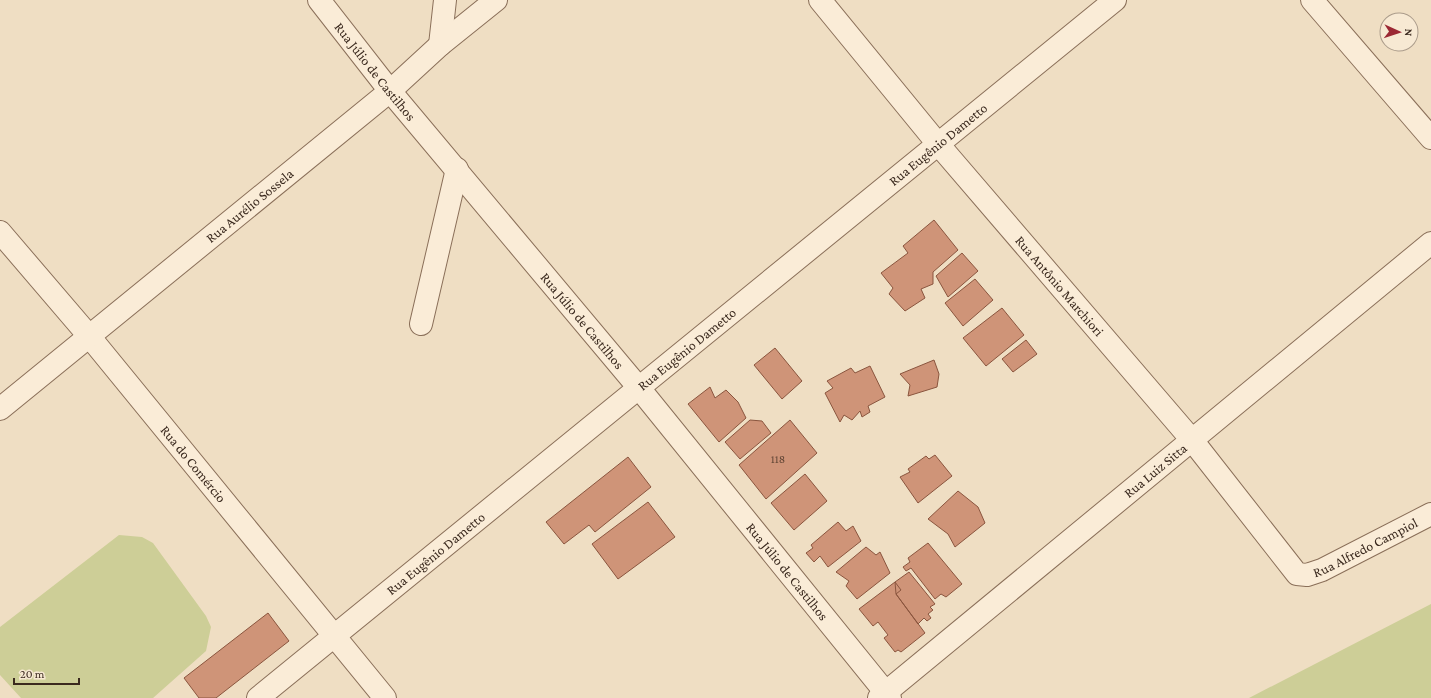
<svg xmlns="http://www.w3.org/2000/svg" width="1431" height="698" font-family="'Crimson Pro',serif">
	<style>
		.green { fill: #cdce97 }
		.building { fill: #cf9478; stroke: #8a553e }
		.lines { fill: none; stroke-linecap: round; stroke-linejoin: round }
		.minor-casing { stroke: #8a6f59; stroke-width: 24 }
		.minor { stroke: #faecd7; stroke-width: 22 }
		.labels { text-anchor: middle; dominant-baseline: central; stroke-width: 3.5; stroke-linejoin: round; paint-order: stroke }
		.number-label { font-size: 12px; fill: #5f4434 }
		.street-label { font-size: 14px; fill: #3a291e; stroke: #f7e9d3 }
	</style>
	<rect width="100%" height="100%" fill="#efdec3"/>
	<path class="green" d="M119,535L142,537L153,543L206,616L211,627L206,651L153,698H21L0,675V627Z
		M1431,604V698H1249Z"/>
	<path class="building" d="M934,220L958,250L933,272V284L921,289L925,298L905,311L889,294L893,288L881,273L908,253L903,246Z
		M962,253L978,271L948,297L936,276Z
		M975,279L993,300L963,326L945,303Z
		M1002,308L1024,335L986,366L963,338Z
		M1026,340L1037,354L1013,372L1002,359Z
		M775,348L802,381L782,399L754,365Z
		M934,360L939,374L937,387L908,396L910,385L900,374Z
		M870,366L885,397L868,406L870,412L862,417L860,411L852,420L844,415L840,422L825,393L833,388L827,381L851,368L855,373Z
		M710,387L715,398L726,390L738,402L746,418L719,442L688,404Z
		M750,420L762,421L771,433L740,459L725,442Z
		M790,420L817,453L766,499L739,465Z
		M935,455L952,476L918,503L900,477L910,472L908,469L926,456L929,459Z
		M628,457L651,487L595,532L589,525L564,544L546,522Z
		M805,474L827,501L794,530L771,503Z
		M958,491L978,507L985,523L955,547L948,534L928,519Z
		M648,502L675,537L618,579L592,544Z
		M838,522L846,531L853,526L861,541L828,567L820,556L814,562L806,553L813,548L811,545Z
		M928,543L962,584L946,597L941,594L935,599L911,568L906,571L903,567L910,562L908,558Z
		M866,547L876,555L880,552L890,573L857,599L846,586L849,581L836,572Z
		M909,572L935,604L930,607L933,610L928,614L931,618L927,621L924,618L918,624L896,594L895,582Z
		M895,582L901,590L896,594L925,633L901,652L898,650L895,652L884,638L888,635L878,622L873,626L859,609Z
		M268,613L289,641L216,698H199L184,678Z"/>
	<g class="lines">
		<g class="minor-casing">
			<g id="minor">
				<path id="s1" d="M319,0L390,91L639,388L890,698"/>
				<path id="s2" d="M820,0L938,144L1192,440L1297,574L1307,575L1322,570L1431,514"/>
				<path d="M1312,0L1431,138"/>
				<path d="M440,45L445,0"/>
				<path id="s3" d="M0,232L89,336L385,698"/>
				<path d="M421,324L457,169"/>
				<path id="s4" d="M0,409L390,91L440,45L496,0"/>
				<path id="s5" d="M258,698L1115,0"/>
				<path id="s6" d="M879,698L1431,243"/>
			</g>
		</g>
		<use href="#minor" class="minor"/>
	</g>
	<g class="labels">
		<g class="number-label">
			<text x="778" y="459">118</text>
		</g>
		<g class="street-label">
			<text stroke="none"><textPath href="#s1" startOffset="91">Rua Júlio de Castilhos</textPath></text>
			<text stroke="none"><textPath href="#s5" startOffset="877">Rua Eugênio Dametto</textPath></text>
			<text stroke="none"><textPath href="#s4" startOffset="322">Rua Aurélio Sossela</textPath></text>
			<text stroke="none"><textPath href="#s2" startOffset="373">Rua Antônio Marchiori</textPath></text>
			<text stroke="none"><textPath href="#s1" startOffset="415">Rua Júlio de Castilhos</textPath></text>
			<text stroke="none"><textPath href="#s5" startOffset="553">Rua Eugênio Dametto</textPath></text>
			<text stroke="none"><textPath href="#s3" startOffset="302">Rua do Comércio</textPath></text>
			<text stroke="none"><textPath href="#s6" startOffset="358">Rua Luiz Sitta</textPath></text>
			<text stroke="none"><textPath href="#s2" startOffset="821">Rua Alfredo Campiol</textPath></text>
			<text stroke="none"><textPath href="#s5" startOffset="229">Rua Eugênio Dametto</textPath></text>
			<text stroke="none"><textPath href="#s1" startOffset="739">Rua Júlio de Castilhos</textPath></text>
		</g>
	</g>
	<g transform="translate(1399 32) rotate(93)"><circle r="19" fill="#f7e9d3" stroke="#ab9c8b"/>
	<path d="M0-3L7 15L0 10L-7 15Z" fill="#9b2834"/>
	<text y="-6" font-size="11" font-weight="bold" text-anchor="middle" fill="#3a291e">N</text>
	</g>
	<path d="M14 678v6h65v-6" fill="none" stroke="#3a291e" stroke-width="2"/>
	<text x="20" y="678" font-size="12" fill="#3a291e" stroke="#f7e9d3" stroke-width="3" paint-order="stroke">20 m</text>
</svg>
